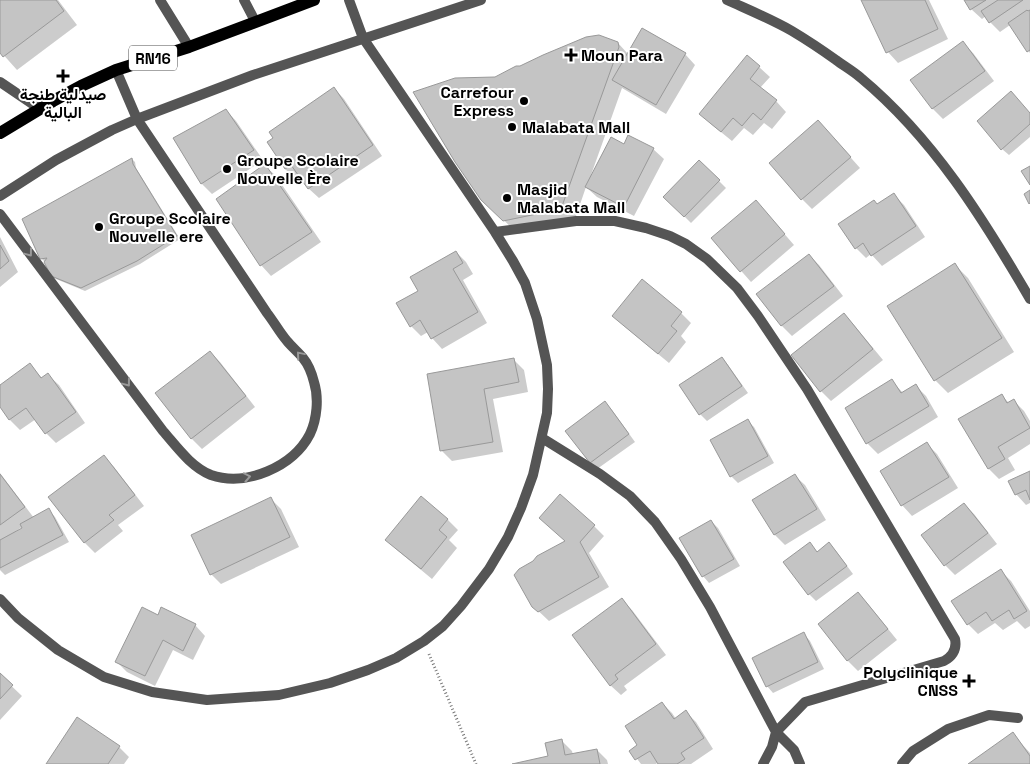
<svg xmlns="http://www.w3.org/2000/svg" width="1030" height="764" font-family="'Space Grotesk',Vazirmatn,sans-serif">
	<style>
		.shadow { fill: #0003; fill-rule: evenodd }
		.building { fill: #c4c4c4; stroke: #999 }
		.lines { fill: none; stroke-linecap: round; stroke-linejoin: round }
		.path { stroke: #777; stroke-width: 3; stroke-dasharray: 1 2.5; stroke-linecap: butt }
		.service { stroke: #555; stroke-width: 10 }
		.pedestrian { stroke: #555; stroke-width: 10 }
		.minor { stroke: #555; stroke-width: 10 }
		.primary { stroke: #000; stroke-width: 12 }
		.oneway { stroke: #999 }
		.poi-dot { fill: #000; stroke: #fff; stroke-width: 2 }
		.labels { text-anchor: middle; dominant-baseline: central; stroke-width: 4; stroke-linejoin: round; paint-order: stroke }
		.shield { fill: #fff; stroke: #4c4c4c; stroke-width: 1 }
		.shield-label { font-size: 15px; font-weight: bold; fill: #000 }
		.poi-label { font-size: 16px; font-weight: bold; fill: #000; stroke: #fff; text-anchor: start }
	</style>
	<rect width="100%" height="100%" fill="#fff"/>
	<path class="shadow" d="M0,0H58L77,25L17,70L0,51Z
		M862,0H929L948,39L898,63L888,52Z
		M965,0H1030V53L1010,25L1000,32L990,22L986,16L982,19L971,9Z
		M618,43L628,54H685L695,65L666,114L622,88L591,175H593L625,145L653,149L664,159L634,216L597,197L586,187L574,222L518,234L482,199L495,78Z
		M963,43L973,53L994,81L943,119L933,109L912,80Z
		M747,57L759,67L770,77L760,88L776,101L786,112L772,129L764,123L753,135L744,128L732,141L711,124L701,114Z
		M334,88L344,99L382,156L319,198L308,188L300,176L296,179L285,169Z
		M226,110L236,121L263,160L212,194L202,184L174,139Z
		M1030,114V137L1009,155L1002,149Z
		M828,132L860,168L812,209L802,199Z
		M132,159L135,162L136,168L180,239L140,264L85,291L56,279L52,275L45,261H44L41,258Z
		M699,161L726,188L691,223L665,197Z
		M265,166L276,176L321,242L271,276L261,265Z
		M894,195L904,205L925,237L882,266L871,254L866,258L856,248L878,205Z
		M756,201L794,245L751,282L713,239Z
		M0,237L18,272L0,287Z
		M456,252L466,262L473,274L463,280L487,323L442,349L432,338L428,332L421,336L411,326L419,292Z
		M809,255L819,265L843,296L792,336L782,326L758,294Z
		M955,265L968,278L1014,352L948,393L935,380Z
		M681,313L691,323L681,336L686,342L669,363L624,326L614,316Z
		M844,314L854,325L883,360L831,401L821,391Z
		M210,352L220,362L255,407L202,449L192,439L157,394Z
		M722,358L728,365L748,393L707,421L700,414Z
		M514,360L524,370L528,392L493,399L503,452L452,461L442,451L428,375Z
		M30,365L43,379L48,375L59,385L85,423L56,443L46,433L36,419L20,430L10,420L0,405V386Z
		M892,381L903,393L916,386L926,396L938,417L878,454L867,443L846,408Z
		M1001,395L1009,403L1013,400L1024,411L1030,421V444L1008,458L1015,470L999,479L989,469L960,420Z
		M605,403L612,410L635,442L597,469L591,463Z
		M748,421L754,427L774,463L738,483L731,476Z
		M927,444L937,454L958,488L912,516L902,505L882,471Z
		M104,457L114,467L144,506L118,525L123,531L95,553L85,543L50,497Z
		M1030,472V503L1026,505L1016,494Z
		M0,473L34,518L49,510L55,517L69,542L5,575L0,570ZM23,526L24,529L16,533L15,532Z
		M794,475L805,485L826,520L785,545L775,535L754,501Z
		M421,498L448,520L458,530L449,540L457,548L432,579L397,550L387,540Z
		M271,499L281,509L299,547L221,584L211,574Z
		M964,504L974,514L997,544L955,575L945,565L922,535Z
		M711,521L718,528L740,566L709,583L703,576Z
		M594,526L604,536L589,553L609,587L549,621L533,606L520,570Z
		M810,544L818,553L836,551L853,574L816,601L809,594Z
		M1001,571L1011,581L1030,611V626L1025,629L1017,621L1003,630L995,623L978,634L968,624Z
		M858,594L868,604L897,640L858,671L848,661L820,624Z
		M622,600L632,610L666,655L624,686L627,690L621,695L610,685Z
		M158,617L195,625L205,636L193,660L173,650L155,686L127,672L116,661Z
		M804,634L810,641L824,669L773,693L767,686Z
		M0,675L22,696L0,720Z
		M662,703L672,713L676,719L686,712L696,722L713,749L691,764H660L658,762L656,764H641L631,751L639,746Z
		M1012,733L1030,753V764H970Z
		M562,741L572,751L573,755L597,750L607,760L608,764H518L549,757Z
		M119,747L129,757L124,764H47Z"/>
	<path class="building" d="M0,0H56L64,11L3,57L0,53Z
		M861,0H925L938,29L886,53Z
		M964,0H986L970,10Z
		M998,0H1023L989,23L981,11Z
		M1027,10L1028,11L1030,10V50L1027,52L1008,23Z
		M642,28L686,53L656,105L612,80Z
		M599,35L618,42L619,47L561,209L503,221L481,200L455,162L413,92L455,78L495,77L516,66H520L543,55L586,37Z
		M963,41L985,71L932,109L910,80Z
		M747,55L760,66L750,79L777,100L761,120L753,113L742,126L733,118L721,132L699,114Z
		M334,87L373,145L308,189L291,165L285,169L267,142L273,138L269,132Z
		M1011,91L1030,113V124L1001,150L977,121Z
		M226,109L254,150L201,184L173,138Z
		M818,120L851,157L801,200L769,163Z
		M628,135L654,148L624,207L585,187L611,137L624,144Z
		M132,158L133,164L177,236L137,261L81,288L51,276L44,262L47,258L40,259L22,219Z
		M699,160L720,180L684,217L663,197Z
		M265,164L312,232L260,266L216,199Z
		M1030,166V185L1021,171Z
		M1030,190V203L1029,204L1024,194Z
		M894,193L916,226L871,256L863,243L855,249L838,224L874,200L877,204Z
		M756,200L785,234L740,272L711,238Z
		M0,245L9,261L0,269Z
		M456,251L463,263L453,269L478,312L431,339L420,320L410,327L396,303L418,291L410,277Z
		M809,254L834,286L781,326L756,294Z
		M955,263L1002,338L934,381L887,306Z
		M642,279L682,312L671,326L677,331L658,354L612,316Z
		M844,313L873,349L820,392L791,355Z
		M210,351L246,396L191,439L155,393Z
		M722,357L742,386L699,415L679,385Z
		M514,358L519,382L484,389L493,442L440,451L427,374Z
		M30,363L41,378L48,373L76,412L45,434L26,408L9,420L0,407V385Z
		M892,379L901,393L916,384L929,406L866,444L845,408Z
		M1002,394L1007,403L1014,399L1030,428L998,447L1005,459L988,469L958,419Z
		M605,401L629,434L590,463L565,431Z
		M748,419L768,456L730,477L710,440Z
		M927,442L949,477L901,506L880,471Z
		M104,455L135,495L109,515L114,520L84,543L48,497Z
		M1030,471V500L1026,490L1015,495L1008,481Z
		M0,474L25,507L0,525Z
		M795,474L817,509L774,535L752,500Z
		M560,494L595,525L580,542L599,577L538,612L532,607L514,575L519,569L533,561L537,556L565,541L539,518Z
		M421,496L448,519L439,530L447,537L421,569L385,540Z
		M271,497L290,537L210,575L191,535Z
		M964,503L988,533L944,566L921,535Z
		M49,508L63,535L0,568V540L22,528L20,524Z
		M711,520L734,559L702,577L679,538Z
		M810,542L817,552L829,542L847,566L808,595L783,562Z
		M1001,569L1027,611L1014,619L1009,610L992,621L986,612L967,625L951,601Z
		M858,592L888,629L847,661L818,624Z
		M622,598L656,644L615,675L618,679L610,686L572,635Z
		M142,607L158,615L161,607L196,624L183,651L163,640L145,676L115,662Z
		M804,632L818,662L766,687L752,658Z
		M0,673L13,685L0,699Z
		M662,702L674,719L686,710L704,738L681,753L685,759L677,764H658L650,751L635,760L629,751L637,745L625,726Z
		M77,717L120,746L108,764H46Z
		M1013,732L1030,756V764H968Z
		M562,739L565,755L597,749L600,764H512L548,756L545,743Z"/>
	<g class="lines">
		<path class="path" d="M429,654L476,764"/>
		<path class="service" d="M902,764L913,751L948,729L989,715L1018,718"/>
		<path class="pedestrian" d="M160,0L189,47
			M0,82L40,109"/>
		<path class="minor" d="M244,0L255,21
			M727,0C749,10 771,19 792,31C807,40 822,50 836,60C844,66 853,71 861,78C933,138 983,218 1030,299
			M0,196L56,160L112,130L137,119L253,75L481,0
			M0,214L163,431C177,447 191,467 211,475C246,487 293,467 310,434C317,419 319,398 314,382C312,374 308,364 303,358C298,352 292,347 287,341C280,333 274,322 267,313L137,119L116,70
			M495,232L576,221H615L646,228L670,236L686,244L707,259L737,288L758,316L807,389L955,639C957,649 953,656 944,661L805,702L776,732L772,747L763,764
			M542,438L600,474L630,496L655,522L681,559L710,607L776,732L794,750L800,764
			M0,599L18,618L58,650L104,677L152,692L207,700L279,695L330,683L368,670L396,658L424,641L443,626L461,606L489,569L508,537L521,508L533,475L547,413L548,389L547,365L537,319L525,283L513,261L495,232L363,38L349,0"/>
		<path class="primary" d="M0,133L53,101L81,86L116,70L189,47L314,0"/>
	</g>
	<defs><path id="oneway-chevron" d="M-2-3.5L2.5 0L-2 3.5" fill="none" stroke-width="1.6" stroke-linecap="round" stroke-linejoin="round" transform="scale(1.25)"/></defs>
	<g class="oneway">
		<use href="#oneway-chevron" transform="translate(29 253) rotate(53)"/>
		<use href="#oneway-chevron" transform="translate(300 355) rotate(-130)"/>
		<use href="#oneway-chevron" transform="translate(127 383) rotate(53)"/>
		<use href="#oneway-chevron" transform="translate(247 477) rotate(-11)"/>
	</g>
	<g class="poi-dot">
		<path d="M568.5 47.5h5v5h5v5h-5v5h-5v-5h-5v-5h5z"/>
		<path d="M60.5 68.5h5v5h5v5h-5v5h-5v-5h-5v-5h5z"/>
		<circle cx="524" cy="101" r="5"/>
		<circle cx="512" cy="127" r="5"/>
		<circle cx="227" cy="169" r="5"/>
		<circle cx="507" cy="198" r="5"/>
		<circle cx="99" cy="227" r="5"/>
		<path d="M966.5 673.5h5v5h5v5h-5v5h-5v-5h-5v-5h5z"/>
	</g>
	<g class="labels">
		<rect class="shield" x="129" y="45.5" width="48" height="25" rx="4"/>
		<g class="shield-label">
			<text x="153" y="58">RN16</text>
		</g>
		<g class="poi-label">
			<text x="581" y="55">Moun Para</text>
			<text x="514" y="92" text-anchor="end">Carrefour<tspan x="514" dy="18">Express</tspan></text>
			<text x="63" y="94" text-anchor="middle">صيدلية طنجة<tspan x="63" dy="18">البالية</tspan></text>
			<text x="522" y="127">Malabata Mall</text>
			<text x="237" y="160">Groupe Scolaire<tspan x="237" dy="18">Nouvelle Ère</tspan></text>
			<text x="517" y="189">Masjid<tspan x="517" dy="18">Malabata Mall</tspan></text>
			<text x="109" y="218">Groupe Scolaire<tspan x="109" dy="18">Nouvelle ere</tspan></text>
			<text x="958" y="672" text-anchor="end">Polyclinique<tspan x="958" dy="18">CNSS</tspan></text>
		</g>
	</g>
</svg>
